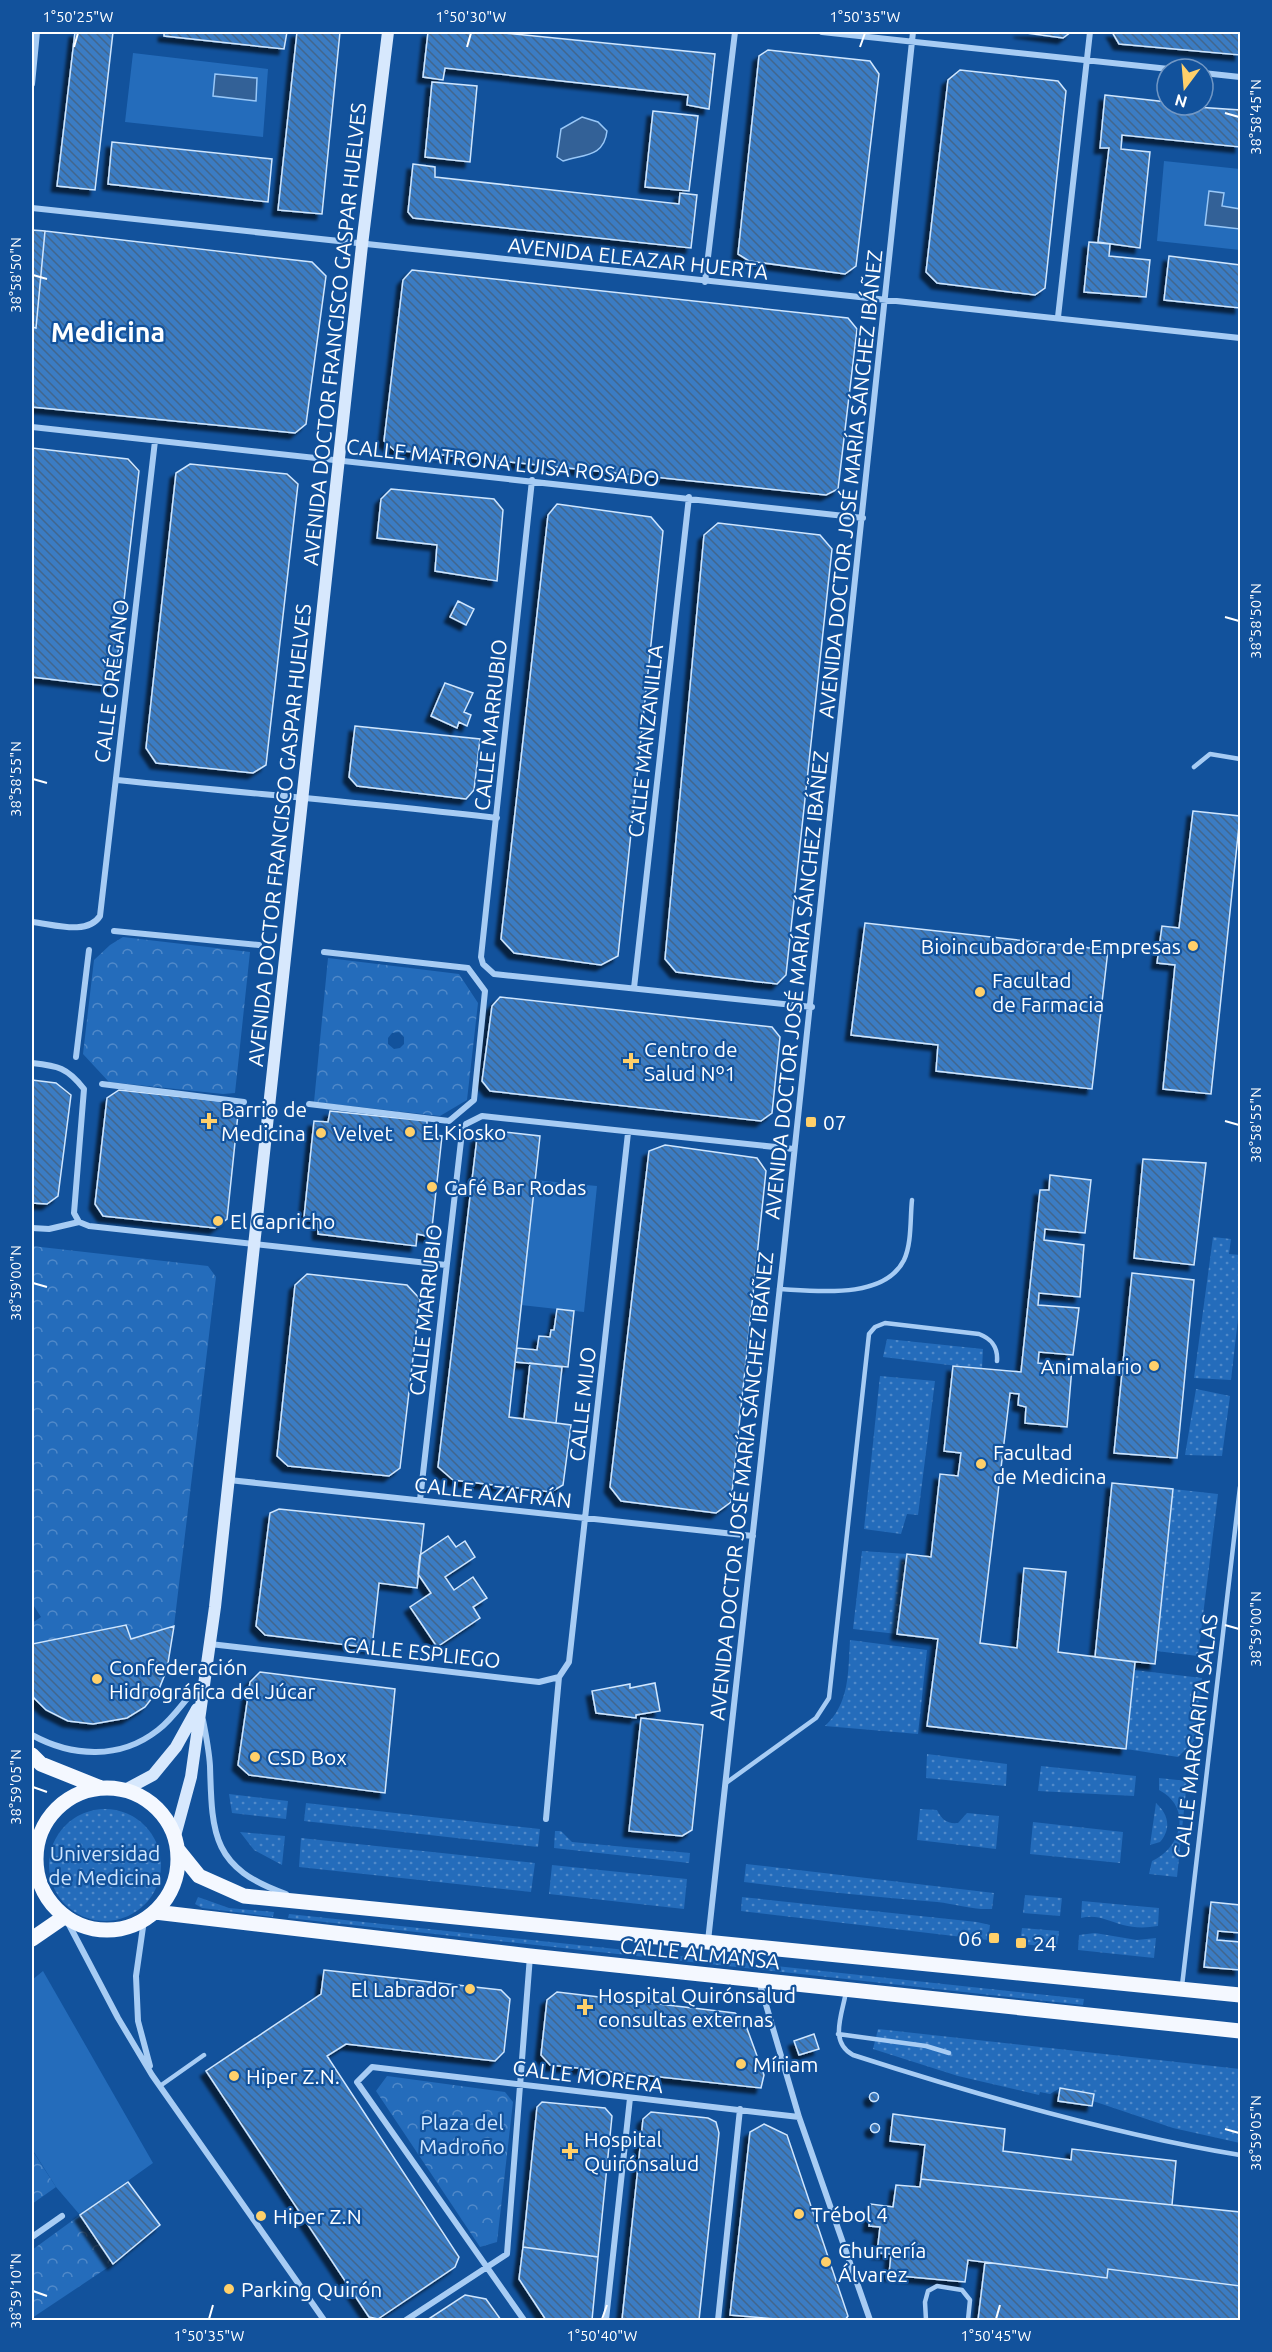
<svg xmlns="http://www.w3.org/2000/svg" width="1272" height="2352" font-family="Ubuntu,sans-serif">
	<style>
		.grass { fill: #246cbb }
		.forest { fill: url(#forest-crowns); fill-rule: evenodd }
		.garden { fill: url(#garden-dots) }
		.water { fill: #336197; stroke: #98c7f7; stroke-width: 1.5 }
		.building { fill: url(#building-back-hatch); stroke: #cfe6fe; stroke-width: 1.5; filter: url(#shadow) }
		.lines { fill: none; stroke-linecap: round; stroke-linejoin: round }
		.lane { stroke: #a7ccf4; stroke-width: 4.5 }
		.street { stroke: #a7ccf4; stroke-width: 6 }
		.secondary { stroke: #d7e8fd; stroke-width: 12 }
		.primary { stroke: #f4f8ff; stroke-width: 15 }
		.ticks { fill: none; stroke: #fff; stroke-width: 2 }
		.poi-dot { fill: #ffd06a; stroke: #12529c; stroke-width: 2 }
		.labels { text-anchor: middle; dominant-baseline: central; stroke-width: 4.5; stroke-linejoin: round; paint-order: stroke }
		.street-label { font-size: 21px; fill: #fff; stroke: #12529c }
		.poi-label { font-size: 21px; fill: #fff; stroke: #12529c; text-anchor: start }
		.park-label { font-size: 21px; fill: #cfe6fe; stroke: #12529c }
		.district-label { font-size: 27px; font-weight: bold; fill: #fff; stroke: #12529c }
		.neatline { fill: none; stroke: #fff; stroke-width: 2 }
		.ticks-label { font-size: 15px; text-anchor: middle; fill: #fff }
	</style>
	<defs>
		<pattern id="forest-crowns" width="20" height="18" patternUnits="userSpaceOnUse" patternTransform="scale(1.5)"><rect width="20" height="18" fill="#246cbb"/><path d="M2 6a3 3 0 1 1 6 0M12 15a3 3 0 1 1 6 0" fill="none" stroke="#5089c9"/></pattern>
		<pattern id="garden-dots" width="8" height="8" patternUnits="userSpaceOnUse" patternTransform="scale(1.5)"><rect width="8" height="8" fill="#246cbb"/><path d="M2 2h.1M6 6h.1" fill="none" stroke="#5089c9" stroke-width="1.8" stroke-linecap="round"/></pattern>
		<pattern id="building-back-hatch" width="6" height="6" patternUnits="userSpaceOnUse" patternTransform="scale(1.5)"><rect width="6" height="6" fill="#3a7bc3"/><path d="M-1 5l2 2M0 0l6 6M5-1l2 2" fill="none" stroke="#42668d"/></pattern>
		<filter id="shadow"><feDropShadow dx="-5.5" dy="5.5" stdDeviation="1.5" flood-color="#0009"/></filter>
	</defs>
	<rect width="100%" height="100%" fill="#12529c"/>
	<path class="grass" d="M133,53L268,69L263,137L125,122Z
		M1164,161L1240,169V250L1157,241Z
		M535,1180L597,1186L584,1312L521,1305Z
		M43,1971L153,2163L80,2215L56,2187L32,2149V1980Z"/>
	<path class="forest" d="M123,937L250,952L235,1093L223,1094L109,1082L83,1054L94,960L110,945Z
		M328,958L459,974L478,1003L467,1100L440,1116L314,1102ZM399,1032L404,1037V1044L400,1048L394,1049L388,1044V1038L392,1033Z
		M32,1246L208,1266L216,1277L174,1626L131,1639L126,1625L32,1644V1623L41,1617L32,1603Z
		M387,2076L505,2092L513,2102L497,2242L480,2247L376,2091Z
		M32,2150L56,2187L32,2204Z
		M80,2215L113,2264L32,2318V2250Z"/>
	<path class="garden" d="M1213,1237L1231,1239L1229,1254L1240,1255V1301L1231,1380L1194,1378Z
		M887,1339L983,1349L982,1369L883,1357Z
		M880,1376L935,1381L918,1515L907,1514L901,1534L864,1529Z
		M1196,1389L1230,1396L1222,1456L1185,1455Z
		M1173,1489L1218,1494L1198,1656L1156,1651Z
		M862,1551L907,1554L897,1634L853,1629Z
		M850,1640L927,1650L918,1734L825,1726C850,1703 848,1672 850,1640Z
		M1134,1670L1202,1678L1195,1740L1178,1757L1126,1749Z
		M927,1754L1007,1764L1006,1786L926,1778Z
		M1041,1766L1136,1776L1134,1796L1038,1791Z
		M1159,1778L1187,1781L1177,1877L1149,1874L1152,1861C1182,1847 1192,1807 1159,1790Z
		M229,1794L288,1801L286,1819L232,1813Z
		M306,1803L540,1829L538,1847L304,1821Z
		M1156,1803C1168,1814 1172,1828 1160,1842L1150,1845Z
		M920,1809L937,1810C942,1820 947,1824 958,1823L967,1813L999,1816L996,1849L917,1840Z
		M49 1865a56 56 0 1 1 112 0a56 56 0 1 1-112 0Z
		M1033,1822L1123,1832L1120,1863L1030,1854Z
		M555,1831H561L572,1842L690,1853L689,1863L554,1848Z
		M240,1832L285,1836L282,1865L254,1850Z
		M301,1838L535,1863L531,1892L299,1867Z
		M746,1864L994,1893L992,1909C972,1910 956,1904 937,1902C872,1897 809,1890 744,1882Z
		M552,1865L687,1879L684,1909L549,1894Z
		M1025,1895L1062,1898L1060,1916L1023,1913Z
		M198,1897L229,1908L274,1912L273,1917L202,1908L195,1904Z
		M742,1897L977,1922L990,1925L988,1940L741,1911Z
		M1082,1901L1159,1908L1158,1926C1146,1928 1134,1928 1123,1925C1108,1921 1097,1914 1081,1918Z
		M289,1914L1084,1999L1083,2005L288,1918Z
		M1022,1928L1059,1931L1057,1947L1020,1944Z
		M1095,1933L1137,1940L1156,1938L1154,1958L1078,1950L1079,1935Z
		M878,2029L1240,2069V2143L1173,2128L1093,2101V2094L1060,2088L1050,2094L1040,2092L1039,2095L958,2076L873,2049Z"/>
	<path class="water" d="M215,74L257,78L256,101L213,96Z
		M582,117L598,122L607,131C604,158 582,154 563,161L557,157L561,129Z
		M1209,191L1224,193L1222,206L1240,209V229L1205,225Z"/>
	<path class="building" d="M75,32H113L95,190L57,186Z
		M164,32H287L284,49L164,36Z
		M297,32H340L322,214L278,210Z
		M428,32H494L715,54L709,109L687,105L688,95L445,68L443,80L423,77Z
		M1019,32H1071L1063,38Z
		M1112,32H1240V55L1119,44Z
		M768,50L870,61L879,74L856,266L845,274L749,261L738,254L759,56Z
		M960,70L1058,81L1066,91L1045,288L1035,295L937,283L926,272L948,80Z
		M432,82L477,86L470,162L425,157Z
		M1105,95L1167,102V105L1240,110V147L1122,135L1121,149L1150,152L1140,248L1098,242L1109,148H1100Z
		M653,111L698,116L689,191L645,187Z
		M112,142L272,159L268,202L108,184Z
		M413,164L435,167V177L679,204L680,193L697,195L691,248L413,218L408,212Z
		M32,230L45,231L36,328L32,327Z
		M45,231L312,262L326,276L306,424L295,433L32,407V327L36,328Z
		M1089,242L1110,244L1109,256L1150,260L1146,297L1084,292Z
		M1169,256L1240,265V308L1164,300Z
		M412,270L848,318L857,329L838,489L826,495L394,450L384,441L403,280Z
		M32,448L128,459L139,471L114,687L32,677Z
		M190,464L287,474L298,484L266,765L253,773L156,763L146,748L176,473Z
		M391,489L494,499L503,510L497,581L435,571L437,545L377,538L381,499Z
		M557,504L651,517L663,531L618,956L601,965L514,953L501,939L548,515Z
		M718,523L820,535L832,549L786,975L777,984L676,972L665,959L704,535Z
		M458,601L474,609L466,625L450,617Z
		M445,683L473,693L464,712L471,715L467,726L459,722L457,728L431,716Z
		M355,726L480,739L474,790L466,799L357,786L349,777Z
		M1193,811L1240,816L1211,1094L1163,1089L1175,965L1157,963L1162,926L1179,928Z
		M865,923L1108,950L1092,1089L936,1071L938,1045L851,1035Z
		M500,997L772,1027L780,1037L772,1113L761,1121L490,1091L482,1081L492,1006Z
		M32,1080L56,1083L71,1095L58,1196L47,1204L32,1203Z
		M119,1090L230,1102L238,1114L227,1219L215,1228L103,1216L95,1204L107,1098Z
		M330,1111L427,1121V1134L442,1136L431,1237L417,1234L416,1246L318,1234V1219L304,1217L314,1121L328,1122Z
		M487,1130L540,1136L509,1417L571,1425L563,1485L551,1492L453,1480L438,1467L477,1138Z
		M665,1145L757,1158L766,1171L731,1502L716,1513L621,1501L610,1487L649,1151Z
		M1143,1159L1206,1163L1194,1265L1134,1258Z
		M1050,1175L1091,1180L1085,1233L1045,1229L1044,1240L1084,1245L1080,1297L1039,1293L1038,1305L1079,1308L1073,1355L1039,1352L1038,1363L1072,1367L1067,1427L1025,1423L1026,1407L1018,1405L1019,1394L1010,1393L980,1643L1017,1648L1024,1568L1066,1572L1058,1652L1135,1662L1126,1749L927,1726L938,1639L897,1634L907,1554L931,1557L940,1474L958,1476L961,1453L944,1451L953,1366L1021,1372L1040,1190H1049Z
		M1132,1273L1194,1280L1177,1458L1114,1453Z
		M307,1274L407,1285L420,1299L400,1468L389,1476L288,1466L277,1456L295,1285Z
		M557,1309L574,1311L568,1367L515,1362L517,1348L537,1350L539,1336L550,1337L551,1330H554Z
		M530,1363L562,1367L556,1423L524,1419Z
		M1112,1483L1173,1489L1155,1664L1095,1657Z
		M279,1509L424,1524L417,1588L379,1583L372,1648L265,1635L256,1626L270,1513Z
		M448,1536L456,1547L465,1541L475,1557L445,1577L454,1590L473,1577L487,1598L473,1607L480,1618L437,1647L410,1607L431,1593L418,1574L420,1555Z
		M126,1625L131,1639L174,1626L167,1669L159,1689L145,1707L127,1718L93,1724L68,1721L46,1710L34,1698L32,1694V1644Z
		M260,1672L395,1689L385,1793L249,1775L238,1765L250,1682Z
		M655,1683L660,1711L636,1715V1718L596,1713L592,1691L630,1684V1688Z
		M641,1718L703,1725L692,1830L682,1836L629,1831Z
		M1211,1902L1240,1905V1933L1218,1931L1217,1940L1240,1942V1970L1204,1967Z
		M324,1970L501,1990L510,1999L504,2052L495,2061L346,2044L327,2056L459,2257L455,2267L378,2319L369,2317L206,2071L321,1994Z
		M557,1992L735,2013L745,2023L764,2075L761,2088L550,2065L541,2055L547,2000Z
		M814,2034L819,2049L799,2055L794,2041Z
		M1060,2088L1094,2094L1092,2106L1058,2101Z
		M869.5 2097a4.5 4.5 0 1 1 9 0a4.5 4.5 0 1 1-9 0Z
		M542,2102L605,2108L612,2116L598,2257L523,2247L537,2107Z
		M651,2112L708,2118L716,2122L719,2133L699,2320H622L643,2119Z
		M893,2114L1005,2129L1003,2151L1071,2160L1072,2149L1176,2161L1172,2205L921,2179L925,2145L890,2141Z
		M870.5 2128a4.5 4.5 0 1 1 9 0a4.5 4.5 0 1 1-9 0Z
		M764,2124L787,2135L848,2316L845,2320H788L730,2315L750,2132Z
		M921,2179L1240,2212V2286L1108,2269L1107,2278L968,2260L965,2282L889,2275L891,2254L877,2253L880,2227L869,2226L871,2204L893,2207L896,2185L920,2187Z
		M128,2182L160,2225L113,2264L80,2215Z
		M523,2247L598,2257L592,2320H546L519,2279Z
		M985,2262L1107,2278L1108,2269L1240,2286V2282V2320H978Z
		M465,2295L486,2299L501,2320H427Z"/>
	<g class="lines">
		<path class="lane" d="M1194,767L1210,754L1240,759
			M779,1289C816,1291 884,1300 904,1260C912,1243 910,1218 912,1200
			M726,1783L816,1718L829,1698L869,1334L875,1327L885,1323L979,1334C992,1339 998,1347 997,1361
			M1182,1986L1240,1487
			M846,1992C842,2015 829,2042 853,2055C977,2095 1112,2134 1240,2155
			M838,2034L926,2046L949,2053
			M160,2086L204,2055
			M926,2320L925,2302L928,2291L937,2286L962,2290L970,2300L968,2320"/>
		<path class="street" d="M822,32L1169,69
			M1203,73L1240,77
			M32,84L37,32
			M32,208L1240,338
			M705,282L735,32
			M1058,317L1090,32
			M32,427L863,518
			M532,480L481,957L483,964L494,974L812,1007
			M117,780C243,793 370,803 497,818
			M32,922C53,924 87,936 100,916L155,441
			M114,931L259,945
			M634,988L689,497
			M76,1057L89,950
			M32,1063C58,1066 67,1067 84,1089L74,1213L79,1222
			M102,1084L244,1102
			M309,1104L449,1121L474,1100L485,991L468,968L324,952
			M32,1228L49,1229L79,1222L89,1226L446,1265
			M229,1480L753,1536
			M420,1500L462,1132L466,1124L482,1116L794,1149
			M210,1644L539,1682L559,1677
			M203,1720C206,1735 209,1750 210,1766C212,1835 212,1868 286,1894
			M32,1735C72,1757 120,1760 158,1730C175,1717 187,1696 202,1682
			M546,1819L559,1677L569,1662L628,1133
			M65,1917L118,2018L152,2075L324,2320
			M144,1920L136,1976L138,2021L150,2066
			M708,1941C779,1305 847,668 913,32
			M759,1981L799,2117L870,2320
			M32,2237L62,2216
			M406,2320L507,2254L530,1956
			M524,2320L357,2082L372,2067L799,2117
			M606,2320L630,2098
			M718,2320L740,2109"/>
		<path class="secondary" d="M125,1790L153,1775L176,1747L197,1709
			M175,1836L191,1777L215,1607L362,245L388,32"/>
		<path class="primary" d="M32,1755L41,1764L101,1788
			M36 1859a71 71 0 1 1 142 0a71 71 0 1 1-142 0Z
			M178,1850L199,1876L244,1896L1240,1995
			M155,1912L530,1956L1240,2031
			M32,1939L64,1917"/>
	</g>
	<path class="ticks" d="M74,47L78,33M467,47L471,33M860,47L865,33M1225,113L1239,117M33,275L47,279M1225,617L1239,621M33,779L47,783M1225,1121L1239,1125M33,1283L47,1287M1225,1625L1239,1629M33,1787L47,1792M1225,2129L1239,2133M33,2291L47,2296M209,2319L213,2305M602,2319L607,2305M996,2319L1000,2305"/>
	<g class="poi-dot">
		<circle cx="1193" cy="946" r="6"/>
		<circle cx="980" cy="992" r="6"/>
		<path d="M628 1052h6v6h6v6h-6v6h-6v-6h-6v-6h6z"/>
		<path d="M206 1112h6v6h6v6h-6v6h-6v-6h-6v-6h6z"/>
		<rect x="805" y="1116" width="12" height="12" rx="3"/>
		<circle cx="410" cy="1132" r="6"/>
		<circle cx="321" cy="1133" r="6"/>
		<circle cx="432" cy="1187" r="6"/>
		<circle cx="218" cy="1221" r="6"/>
		<circle cx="1154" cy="1366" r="6"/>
		<circle cx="981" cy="1464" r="6"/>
		<circle cx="97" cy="1679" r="6"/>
		<circle cx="255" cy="1757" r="6"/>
		<rect x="988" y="1932" width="12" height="12" rx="3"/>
		<rect x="1015" y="1937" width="12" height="12" rx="3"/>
		<circle cx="470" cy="1989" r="6"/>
		<path d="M582 1998h6v6h6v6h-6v6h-6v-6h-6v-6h6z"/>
		<circle cx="741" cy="2064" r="6"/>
		<circle cx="234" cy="2076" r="6"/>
		<path d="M567 2142h6v6h6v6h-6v6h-6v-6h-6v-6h6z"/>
		<circle cx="799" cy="2214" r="6"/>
		<circle cx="261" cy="2216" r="6"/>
		<circle cx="826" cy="2262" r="6"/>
		<circle cx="229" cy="2289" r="6"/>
	</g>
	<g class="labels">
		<g class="street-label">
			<text transform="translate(638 258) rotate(6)">AVENIDA ELEAZAR HUERTA</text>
			<text transform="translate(334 334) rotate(-84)">AVENIDA DOCTOR FRANCISCO GASPAR HUELVES</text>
			<text transform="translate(503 462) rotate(6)">CALLE MATRONA LUISA ROSADO</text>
			<text transform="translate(850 484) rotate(-84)">AVENIDA DOCTOR JOSÉ MARÍA SÁNCHEZ IBÁÑEZ</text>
			<text transform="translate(111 681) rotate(-83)">CALLE ORÉGANO</text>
			<text transform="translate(490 725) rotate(-84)">CALLE MARRUBIO</text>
			<text transform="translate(645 741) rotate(-84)">CALLE MANZANILLA</text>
			<text transform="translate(279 835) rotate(-84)">AVENIDA DOCTOR FRANCISCO GASPAR HUELVES</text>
			<text transform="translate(796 985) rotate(-84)">AVENIDA DOCTOR JOSÉ MARÍA SÁNCHEZ IBÁÑEZ</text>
			<text transform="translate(425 1310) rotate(-84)">CALLE MARRUBIO</text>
			<text transform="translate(582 1404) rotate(-84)">CALLE MIJO</text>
			<text transform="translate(741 1486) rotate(-84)">AVENIDA DOCTOR JOSÉ MARÍA SÁNCHEZ IBÁÑEZ</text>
			<text transform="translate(493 1492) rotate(6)">CALLE AZAFRÁN</text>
			<text transform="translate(422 1652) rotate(6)">CALLE ESPLIEGO</text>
			<text transform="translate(1195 1736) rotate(-83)">CALLE MARGARITA SALAS</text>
			<text transform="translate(700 1953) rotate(6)">CALLE ALMANSA</text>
			<text transform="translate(588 2076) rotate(7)">CALLE MORERA</text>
		</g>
		<g class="poi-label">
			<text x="1181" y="946" text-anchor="end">Bioincubadora de Empresas</text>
			<text x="992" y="980">Facultad<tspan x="992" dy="24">de Farmacia</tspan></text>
			<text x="644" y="1049">Centro de<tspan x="644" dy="24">Salud Nº1</tspan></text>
			<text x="221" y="1109">Barrio de<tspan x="221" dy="24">Medicina</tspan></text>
			<text x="823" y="1122">07</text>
			<text x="422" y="1132">El Kiosko</text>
			<text x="333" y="1133">Velvet</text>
			<text x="444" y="1187">Café Bar Rodas</text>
			<text x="230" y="1221">El Capricho</text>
			<text x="1142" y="1366" text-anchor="end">Animalario</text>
			<text x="993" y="1452">Facultad<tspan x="993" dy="24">de Medicina</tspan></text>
			<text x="109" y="1667">Confederación<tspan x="109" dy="24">Hidrográfica del Júcar</tspan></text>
			<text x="267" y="1757">CSD Box</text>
			<text x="982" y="1938" text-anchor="end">06</text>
			<text x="1033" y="1943">24</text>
			<text x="458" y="1989" text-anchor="end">El Labrador</text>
			<text x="598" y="1995">Hospital Quirónsalud<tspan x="598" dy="24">consultas externas</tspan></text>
			<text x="753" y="2064">Míriam</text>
			<text x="246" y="2076">Hiper Z.N.</text>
			<text x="584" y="2139">Hospital<tspan x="584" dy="24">Quirónsalud</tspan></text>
			<text x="811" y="2214">Trébol 4</text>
			<text x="273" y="2216">Hiper Z.N</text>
			<text x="838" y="2250">Churrería<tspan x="838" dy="24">Álvarez</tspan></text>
			<text x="241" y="2289">Parking Quirón</text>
		</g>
		<g class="park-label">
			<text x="105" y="1853">Universidad<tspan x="105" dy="24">de Medicina</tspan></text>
			<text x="462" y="2122">Plaza del<tspan x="462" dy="24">Madroño</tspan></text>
		</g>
		<g class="district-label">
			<text x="108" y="332">Medicina</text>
		</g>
	</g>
	<rect width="1272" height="2352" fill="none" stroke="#12529c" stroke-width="66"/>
	<g transform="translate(1185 87) rotate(196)"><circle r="28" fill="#12529c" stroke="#7197c4" stroke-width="1.5"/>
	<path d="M0-4.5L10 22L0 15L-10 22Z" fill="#ffd06a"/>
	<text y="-9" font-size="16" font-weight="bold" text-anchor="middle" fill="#ffffff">N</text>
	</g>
	<rect x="33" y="33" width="1206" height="2286" class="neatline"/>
	<g class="ticks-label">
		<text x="78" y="22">1°50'25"W</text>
		<text x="471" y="22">1°50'30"W</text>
		<text x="865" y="22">1°50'35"W</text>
		<text transform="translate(1256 117) rotate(-90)" y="5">38°58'45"N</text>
		<text transform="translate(16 275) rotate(-90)" y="5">38°58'50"N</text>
		<text transform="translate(1256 621) rotate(-90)" y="5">38°58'50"N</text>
		<text transform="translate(16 779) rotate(-90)" y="5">38°58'55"N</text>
		<text transform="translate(1256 1125) rotate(-90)" y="5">38°58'55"N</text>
		<text transform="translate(16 1283) rotate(-90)" y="5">38°59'00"N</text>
		<text transform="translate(1256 1629) rotate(-90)" y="5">38°59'00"N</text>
		<text transform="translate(16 1787) rotate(-90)" y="5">38°59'05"N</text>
		<text transform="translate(1256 2133) rotate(-90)" y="5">38°59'05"N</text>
		<text transform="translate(16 2291) rotate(-90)" y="5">38°59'10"N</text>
		<text x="209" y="2341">1°50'35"W</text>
		<text x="602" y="2341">1°50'40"W</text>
		<text x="996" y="2341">1°50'45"W</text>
	</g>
</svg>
